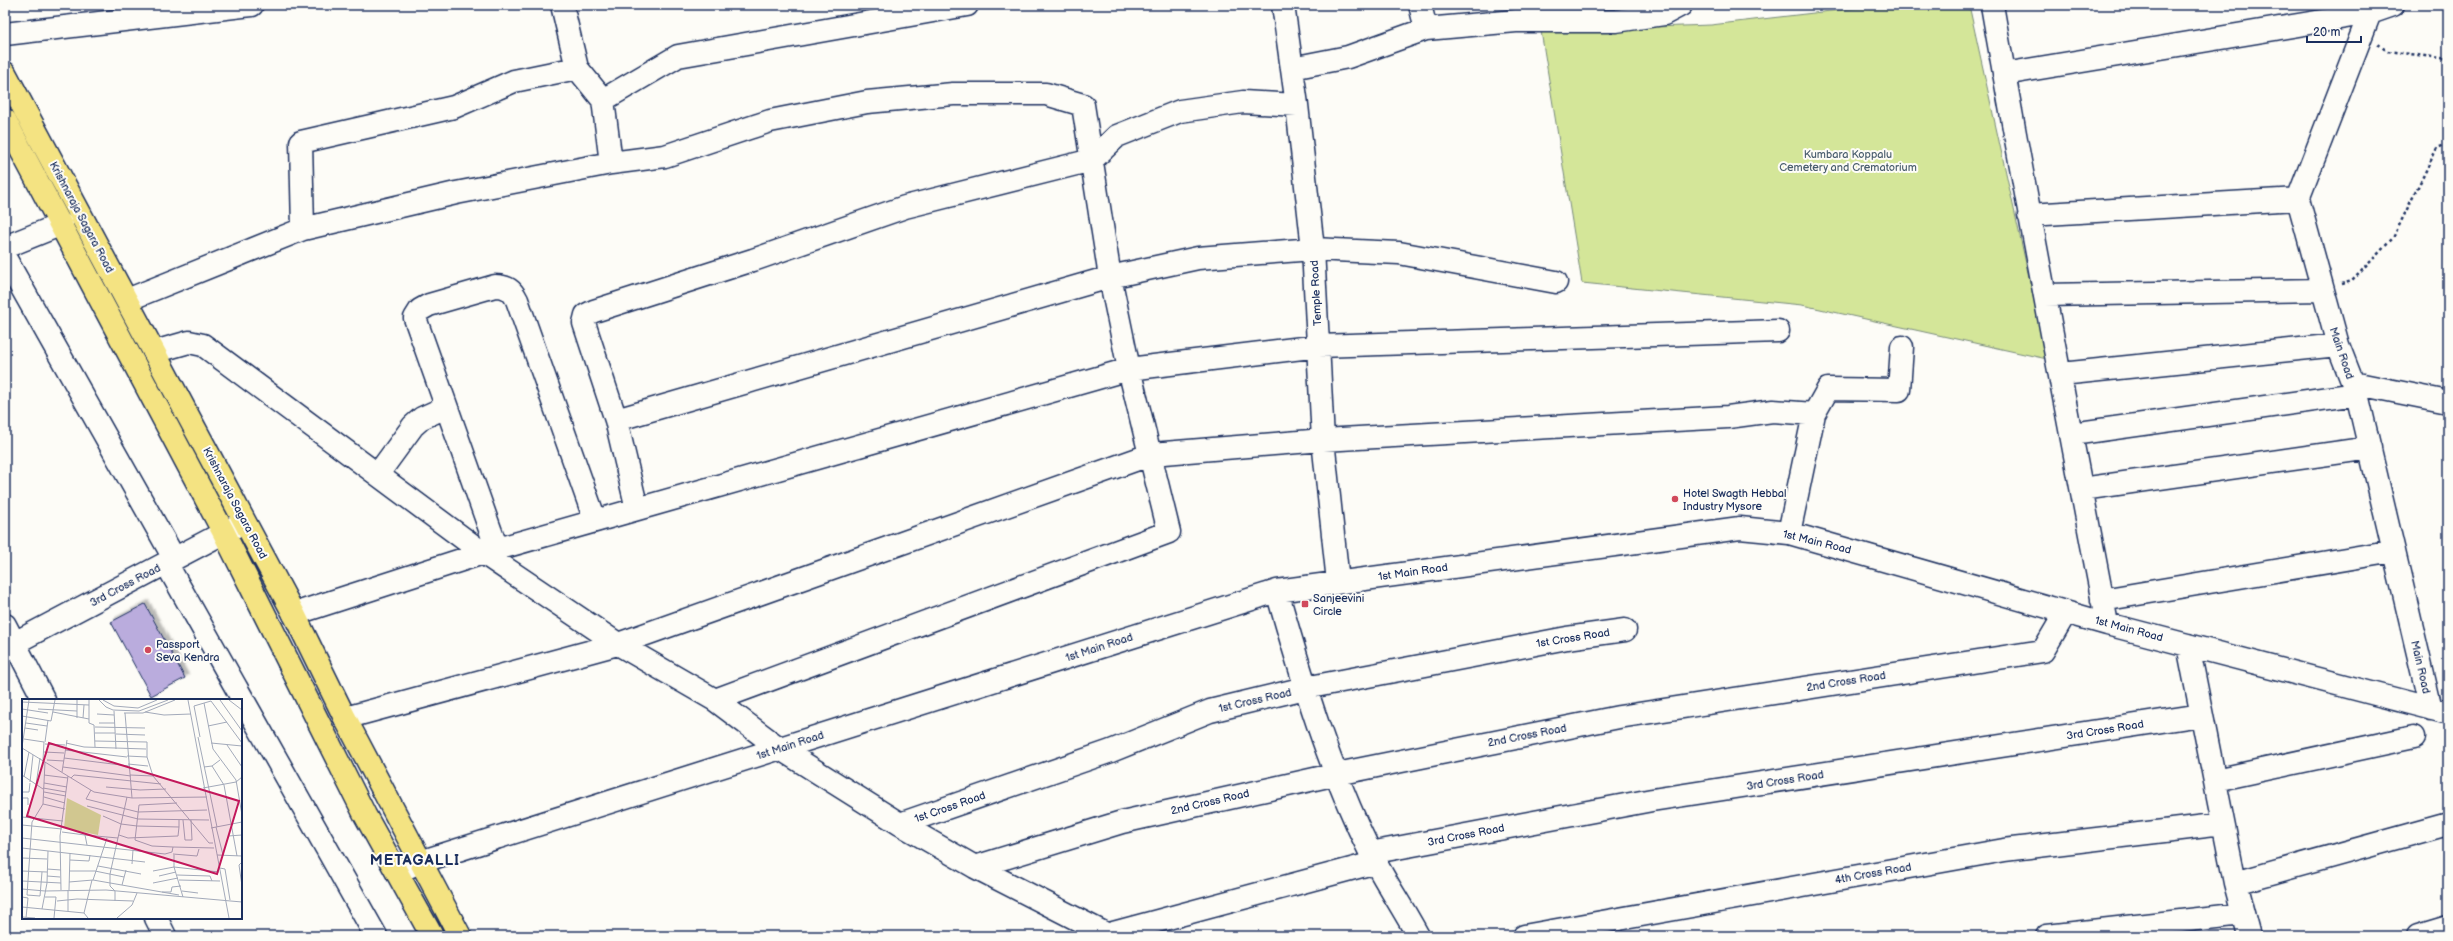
<svg xmlns="http://www.w3.org/2000/svg" width="2453" height="941" font-family="'Balsamiq Sans',sans-serif">
	<style>
		.green { fill: #d4e699; stroke: #788a7c }
		.building { fill: #baacdd; stroke: #1b2f5e; filter: url(#shadow) }
		.lines { fill: none; stroke-linecap: round; stroke-linejoin: round }
		.minor-casing { stroke: #1b2f5e; stroke-width: 25 }
		.major-casing { stroke: #1b2f5e; stroke-width: 25 }
		.path { stroke: #1b2f5e; stroke-width: 2.5; stroke-dasharray: 3 3; stroke-linecap: butt }
		.minor { stroke: #fdfcf7; stroke-width: 22 }
		.major { stroke: #f4e382; stroke-width: 22 }
		.poi-dot { fill: #d1495b; stroke: #fdfcf7; stroke-width: 1.5 }
		.labels { text-anchor: middle; dominant-baseline: central; stroke-width: 4; stroke-linejoin: round; paint-order: stroke }
		.park-label { font-size: 11px; fill: #495d6d; stroke: #fdfcf7 }
		.street-label { font-size: 11px; fill: #1b2f5e; stroke: #fdfcf7 }
		.poi-label { font-size: 11px; fill: #1b2f5e; stroke: #fdfcf7; text-anchor: start }
		.district-label { font-size: 15px; font-weight: bold; letter-spacing: 1px; fill: #1b2f5e; stroke: #fdfcf7 }
		.inset-road { fill: none; stroke: #a3aaba; stroke-width: 1 }
		.view { fill: #c2185b; fill-opacity: 0.15; stroke: #c2185b; stroke-width: 2 }
		.inset-edge { fill: none; stroke: #1b2f5e; stroke-width: 2 }
	</style>
	<defs>
		<filter id="shadow"><feDropShadow dx="3.5" dy="-3.5" stdDeviation="1" flood-color="#0004"/></filter>
	</defs>
	<rect width="100%" height="100%" fill="#fdfcf7"/>
	<filter id="ink" filterUnits="userSpaceOnUse"><feTurbulence type="fractalNoise" baseFrequency=".025" numOctaves="2"/><feDisplacementMap in="SourceGraphic" scale="8" xChannelSelector="R" yChannelSelector="G"/><feConvolveMatrix kernelMatrix="1 2 1 2 8 2 1 2 1" color-interpolation-filters="sRGB"/></filter>
	<g filter="url(#ink)">
		<path class="green" d="M1882,5H1969L2047,359L1802,305L1582,283L1541,31L1711,25Z"/>
		<path class="building" d="M145,604L185,678L151,696L111,622Z"/>
		<g class="lines">
			<g class="minor-casing">
				<path id="minor" d="M562,5L577,68
					M1283,5L1297,105L1313,249L1323,440L1338,582
					M1420,5L1426,29
					M1992,5C2028,212 2068,418 2107,624
					M2369,5L2370,13L2298,199L2338,345L2357,394L2431,709
					M5,34L252,5
					M1292,68L1348,57L1426,29L1516,21H1616L1664,14L1681,5
					M2004,74L2370,13L2393,5
					M611,163L665,156L770,121L867,102L953,94H1046L1083,105L1110,277L1129,369L1169,532L715,700
					M2029,215L2298,199
					M303,229L301,142L454,107L514,81L577,68L603,100
					M5,247L62,224
					M5,258L174,558
					M2045,295L2323,290
					M127,300L303,229L456,193L611,163L603,100L678,56L967,5
					M154,352L189,342L203,345L483,553L618,644L715,700L779,748L900,824L975,867L1110,936
					M2061,374L2338,345
					M2353,383L2448,402
					M1814,414L1828,389L1899,390L1902,347
					M616,420L584,323L586,315L594,311L753,260L905,207L1092,160L1117,136L1180,111L1243,102L1297,105
					M2072,434L2357,394
					M378,474L413,426L422,418L446,407
					M2082,489L2370,448
					M637,509L616,420L1110,277L1198,258L1313,249L1399,253L1556,282
					M497,549L415,318L420,310L429,305L495,286C507,286 512,290 517,300L595,520
					M166,563L376,936
					M1277,591C1302,679 1329,769 1370,852C1384,880 1403,908 1418,936
					M2102,600L2394,551
					M294,614L483,553L1129,369L1319,346L1778,331
					M5,625L44,700
					M2188,645L2235,883L2249,936
					M5,648L244,522
					M345,718L618,644L1152,454L1323,440L1728,417L1773,411L1814,414L1789,533
					M2215,780L2414,737
					M900,824L1111,751L1210,711L1305,688L1567,638L1625,630
					M1370,853L1652,800L2201,715
					M975,867L1122,822L1337,774L1619,717L2043,651L2066,612
					M397,872L420,862L1277,591L1740,528L1789,533L2107,624L2448,713
					M2235,883L2448,824
					M156,918L165,936
					M1109,934L1377,862
					M1524,936L2004,850L2223,824
					M2047,936L2243,914
					M2418,936L2448,927"/>
			</g>
			<g class="major-casing">
				<path id="major" d="M5,73L294,614L345,718L460,936
					M5,120L224,533L365,815L432,936"/>
			</g>
			<path class="path" d="M2378,44L2387,51L2448,59
				M2341,284L2352,281L2393,238L2437,148L2448,144"/>
			<use href="#minor" class="minor"/>
			<use href="#major" class="major"/>
		</g>
	</g>
	<g class="poi-dot">
		<circle cx="1675" cy="499" r="4"/>
		<rect x="1301" y="600" width="8" height="8" rx="2"/>
		<circle cx="148" cy="650" r="4"/>
	</g>
	<g class="labels">
		<g class="park-label">
			<text x="1848" y="154">Kumbara Koppalu<tspan x="1848" dy="13">Cemetery and Crematorium</tspan></text>
		</g>
		<g class="street-label">
			<text transform="translate(82 217) rotate(62)">Krishnaraja Sagara Road</text>
			<text transform="translate(1316 293) rotate(-93)">Temple Road</text>
			<text transform="translate(2342 353) rotate(71)">Main Road</text>
			<text transform="translate(235 503) rotate(62)">Krishnaraja Sagara Road</text>
			<text transform="translate(1817 542) rotate(14)">1st Main Road</text>
			<text transform="translate(1413 572) rotate(-8)">1st Main Road</text>
			<text transform="translate(125 585) rotate(-28)">3rd Cross Road</text>
			<text transform="translate(2129 629) rotate(15)">1st Main Road</text>
			<text transform="translate(1573 638) rotate(-9)">1st Cross Road</text>
			<text transform="translate(1099 647) rotate(-18)">1st Main Road</text>
			<text transform="translate(2421 667) rotate(77)">Main Road</text>
			<text transform="translate(1846 681) rotate(-9)">2nd Cross Road</text>
			<text transform="translate(1255 700) rotate(-13)">1st Cross Road</text>
			<text transform="translate(2105 730) rotate(-9)">3rd Cross Road</text>
			<text transform="translate(1527 735) rotate(-11)">2nd Cross Road</text>
			<text transform="translate(790 745) rotate(-18)">1st Main Road</text>
			<text transform="translate(1785 780) rotate(-9)">3rd Cross Road</text>
			<text transform="translate(1210 802) rotate(-13)">2nd Cross Road</text>
			<text transform="translate(950 807) rotate(-19)">1st Cross Road</text>
			<text transform="translate(1466 835) rotate(-11)">3rd Cross Road</text>
			<text transform="translate(1873 873) rotate(-10)">4th Cross Road</text>
		</g>
		<g class="poi-label">
			<text x="1683" y="493">Hotel Swagth Hebbal<tspan x="1683" dy="13">Industry Mysore</tspan></text>
			<text x="1313" y="598">Sanjeevini<tspan x="1313" dy="13">Circle</tspan></text>
			<text x="156" y="644">Passport<tspan x="156" dy="13">Seva Kendra</tspan></text>
		</g>
		<g class="district-label">
			<text x="415" y="860">METAGALLI</text>
		</g>
	</g>
	<g transform="translate(22 699)">
		<rect width="220" height="220" fill="#fdfcf7"/>
		<path d="M45,99L79,116L76,136L42,129Z" fill="#d4e699"/>
		<path class="inset-road" d="M67,1V24L72,26L73,48M77,1L84,8L91,11L117,12L146,1M81,1L92,7L116,9L135,1M166,1L207,219M198,1L220,32M207,1L220,11M0,3L67,6M182,4L191,50L214,81L220,116M0,10L26,14M16,10L55,12M92,12L94,50M31,13L67,20M123,13L142,16L169,15M102,14H121L153,1M103,14L110,99M75,15L92,16M0,17L29,22L33,1M55,19V1M61,19L62,6M4,24L25,27M77,24H93M186,27L205,23M73,28L123,29M3,29L16,31M73,34H93M94,35L123,36M176,38L195,128M178,38L172,7L189,2L220,44M2,40L22,43L21,61M73,42L125,43V58L131,77L187,144H191M23,43L26,21M44,44L62,48L124,50M189,44L220,47M23,45L43,46M205,46L220,68M0,48L7,1M0,49L72,93L110,99L185,98M43,51L105,58M22,53L42,54M105,57L125,58M42,59L107,67M25,61L42,62M106,65L126,67M190,67L202,86L215,157M41,68L109,77M182,68L190,67L198,61M40,73L45,41M0,76L21,90M22,76L46,79M108,76L131,77M2,78L7,53M49,79L52,76L139,85M8,83L11,56M22,84L45,88M14,86L18,59M84,88L118,91L144,90M21,89L44,93M181,89L214,83L220,78M69,91L64,100L116,113L185,111M0,93H7L8,84M22,93L44,97M22,98L43,104M0,99H6V106M21,105L43,110M65,107L116,120L187,121M81,117L99,125L115,127L157,128V121M0,118L41,122M161,121L163,141H170L169,121M0,126L40,130M194,128L201,156M189,129L220,123M40,133L63,136L65,146M63,136L96,139M97,136L106,139L156,137L157,128M206,137L220,136M0,139L143,155L150,153L151,148L192,149M151,148L130,147L113,141L117,106L155,104M0,149L123,163M151,155L175,157L177,150M152,156V168L161,198M195,156L220,157M0,159L25,160M48,161L67,162L68,156M220,163L217,166L220,187M110,165L111,151M76,167L119,175M198,169L203,170L208,201M25,170L39,171M0,172L25,173M47,172H73L102,178M131,172L152,168L197,173M20,173L18,197L5,196L10,123L21,105L23,63M155,176L188,177L190,182M25,177L38,178M137,177L154,173M71,181L85,139M157,181L198,182M0,182L39,184M47,183L71,181L157,196M131,184L156,179M100,186L104,171M0,190L23,192L84,191L220,203M39,191L38,137L46,77M47,191L48,154M160,192L176,194M140,193H149L150,188L159,187M0,198L6,199L4,219M23,198H34L32,219M35,202L55,200L111,202M93,202V192L88,187V175L105,98M0,208L62,214L66,219M20,210L25,184L26,152M46,212V191M62,214L70,181M0,218L13,219M95,219L110,206L115,194"/>
		<path class="view" d="M27,44L217,102L195,175L5,117Z"/>
		<rect width="220" height="220" class="inset-edge"/>
	</g>
	<rect width="2453" height="941" fill="none" stroke="#fdfcf7" stroke-width="20"/>
	<rect x="10" y="10" width="2433" height="921" fill="none" stroke="#1b2f5e" stroke-width="1.5" filter="url(#ink)"/>
	<path d="M2307 36v6h54v-6" fill="none" stroke="#1b2f5e" stroke-width="2"/>
	<text x="2313" y="36" font-size="12" fill="#1b2f5e" stroke="#fdfcf7" stroke-width="3" paint-order="stroke">20 m</text>
</svg>
